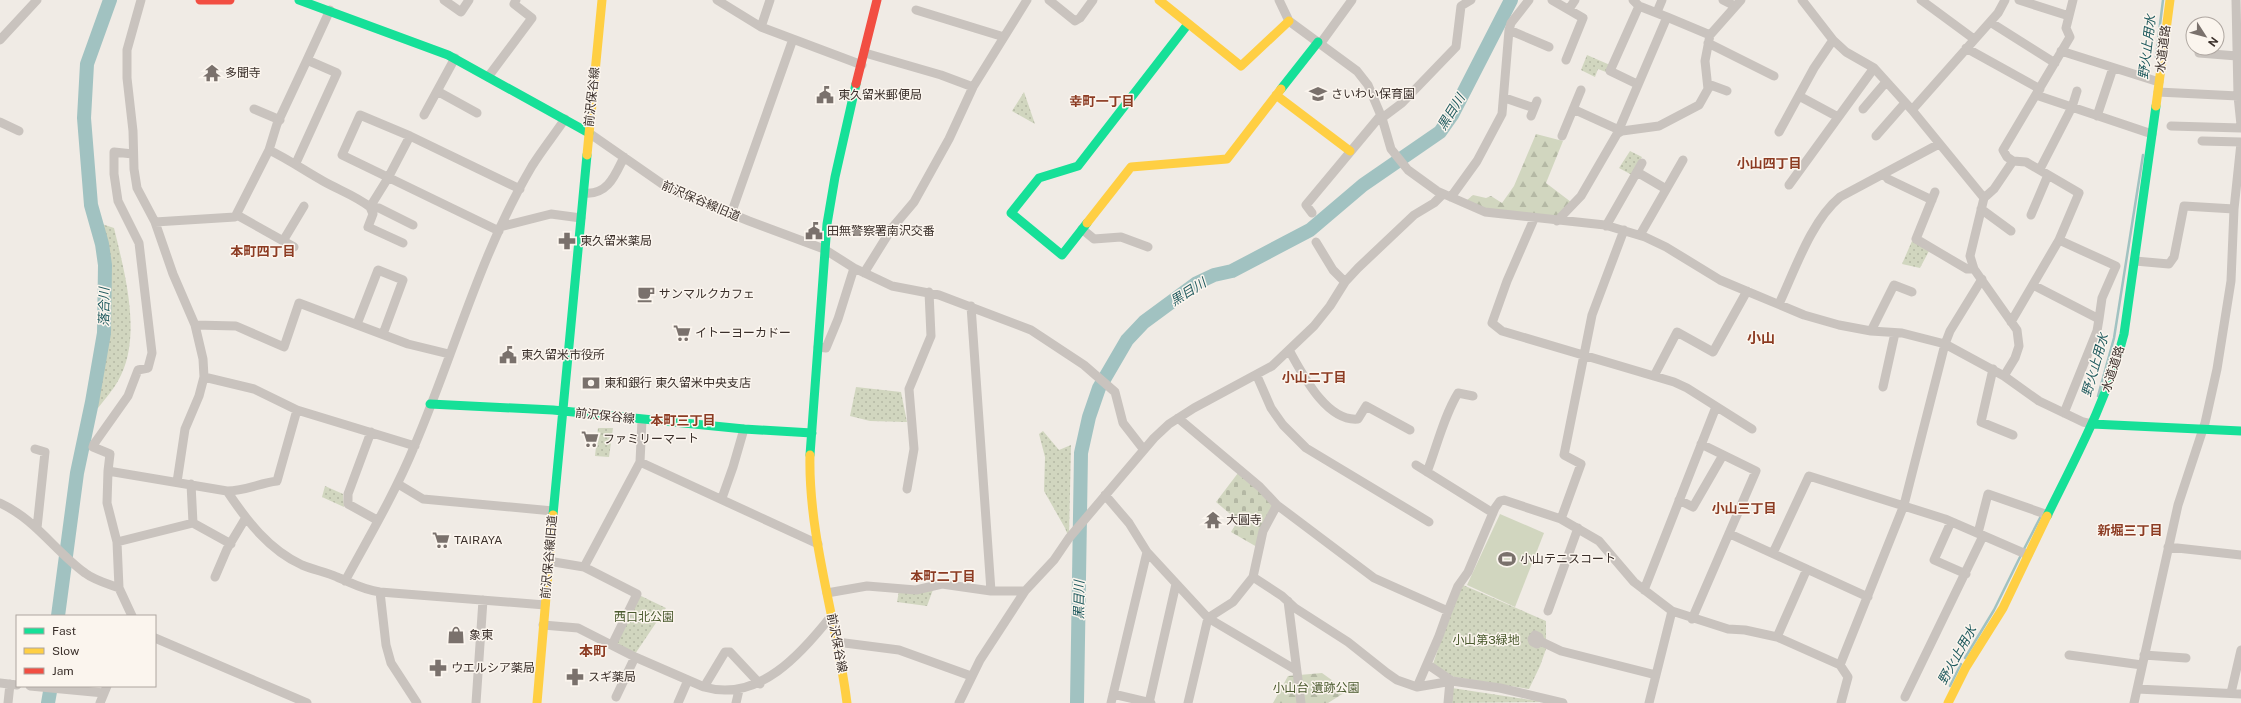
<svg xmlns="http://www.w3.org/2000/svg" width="2241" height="703" font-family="'Public Sans','Noto Sans JP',sans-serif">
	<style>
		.grass { fill: url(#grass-dots) }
		.forest { fill: url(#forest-firs) }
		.cemetery { fill: url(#cemetery-stones) }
		.garden { fill: #d1d6bf }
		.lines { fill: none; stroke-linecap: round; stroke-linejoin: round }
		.stream { stroke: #a1c2c1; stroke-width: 2.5 }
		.river { stroke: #a1c2c1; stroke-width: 14 }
		.street { stroke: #c9c3be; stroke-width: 9 }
		.fast { stroke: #16e098; stroke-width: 9 }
		.slow { stroke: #ffcf43; stroke-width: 9 }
		.jam { stroke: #f24e42; stroke-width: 9 }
		.labels { text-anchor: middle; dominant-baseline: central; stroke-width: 3; stroke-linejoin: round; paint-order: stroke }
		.street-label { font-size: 12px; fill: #3b302b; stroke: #fbf5ee }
		.poi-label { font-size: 12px; fill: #3b302b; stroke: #fbf5ee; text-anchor: start }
		.park-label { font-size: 12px; fill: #4a5a2e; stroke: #fbf5ee }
		.water-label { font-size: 13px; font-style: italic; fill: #1f5a5e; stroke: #fbf5ee }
		.neighbourhood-label { font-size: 13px; font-weight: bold; fill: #8c3b22; stroke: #fbf5ee }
		.quarter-label { font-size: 14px; font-weight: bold; fill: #8c3b22; stroke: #fbf5ee }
	</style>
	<defs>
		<pattern id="grass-dots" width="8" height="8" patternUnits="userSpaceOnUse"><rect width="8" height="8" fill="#d1d6bf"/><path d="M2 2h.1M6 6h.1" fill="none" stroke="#b4b8a4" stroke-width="1.8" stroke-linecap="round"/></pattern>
		<pattern id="forest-firs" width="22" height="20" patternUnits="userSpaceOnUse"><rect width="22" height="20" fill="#d1d6bf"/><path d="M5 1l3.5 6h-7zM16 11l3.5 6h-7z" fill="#b4b8a4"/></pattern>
		<pattern id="cemetery-stones" width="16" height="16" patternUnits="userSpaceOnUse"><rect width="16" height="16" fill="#d1d6bf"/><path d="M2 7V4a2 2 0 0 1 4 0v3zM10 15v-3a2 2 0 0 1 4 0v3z" fill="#b4b8a4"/></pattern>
	</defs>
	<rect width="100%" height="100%" fill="#f0ebe5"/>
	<path class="grass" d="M1587,55L1610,65L1606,72L1598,69L1595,77L1581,70Z
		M1024,92L1035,124L1012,111Z
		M1630,151L1642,157L1632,175L1619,168Z
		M96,222L114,228C125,274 143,338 118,381C113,390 105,399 98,408L92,407C102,345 112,284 96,222Z
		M1912,241L1929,251L1920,268L1902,264Z
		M856,387L901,392L907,422L870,421L850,416Z
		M598,428H613L609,457L595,456Z
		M1043,431L1059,450L1071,445L1069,538L1065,528L1044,491L1045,457L1039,434Z
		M325,486L343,494L344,507L322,497Z
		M1463,585L1546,621V649L1540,666L1529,689L1454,677L1433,664L1450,613Z
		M934,587L927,606L897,602L899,591Z
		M639,595L666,608L635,654L614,645Z
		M1452,688L1544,702L1451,703Z"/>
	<path class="forest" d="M1536,134L1563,141L1546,183L1571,202L1556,219L1486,210L1466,201L1473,195L1486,198L1491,196L1502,203L1514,186Z
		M1322,673L1347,691L1328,703H1273L1288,676Z"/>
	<path class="cemetery" d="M1238,473L1273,504L1257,547L1231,532L1237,522L1235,518L1216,502Z"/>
	<path class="garden" d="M1500,514L1544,533L1515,607L1467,585Z"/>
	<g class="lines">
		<path class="stream" d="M2156,57L2163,0
			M2098,396L2114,338L2143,155
			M2023,551L2041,516
			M1965,658L1994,610L2021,555
			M1950,686L1961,664"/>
		<path class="river" d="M58,616L77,473L92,402L104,333L105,265L102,244L91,205L84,118L87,64L110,0
			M48,703L51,686
			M1077,703L1081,453L1089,417L1099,388L1127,340L1144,322L1197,283L1214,275L1232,271L1310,230L1363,185L1440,132L1452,115L1511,0"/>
		<path class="street" d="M141,0L127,50V78L133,131L134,169L137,188L155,222L173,274L195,325L203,359L204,377L199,396L185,429L177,482
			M444,0L461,12L469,0
			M717,0L761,27L862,65
			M1049,0L1075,21L1080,18L1093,0
			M1279,0L1289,21L1357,71L1368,85L1382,118L1391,149L1408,170L1437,191L1485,212L1605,225L1645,237L1666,247L1720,280L1804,315L1839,325L1871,331L1902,333L1945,344L2004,376L2039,401L2083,422L2092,424
			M1552,0L1583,18L1566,60
			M1723,0L1735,6
			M1802,0L1833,40L1846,52L1874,68L1912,110L1984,198L1970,256L1974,269L2017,330L2019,346L2015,358L2004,376
			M1921,0L1974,39
			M2019,0L2069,16
			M2236,0L2238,96L2241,125
			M1569,9L1575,0
			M916,10L1004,37
			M1657,12L1662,0
			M1667,17L1710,35
			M1990,22L2055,63
			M761,27L770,0
			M1509,30L1549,47
			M0,40L37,0
			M1318,42L1323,40L1352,0
			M1708,43L1774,76
			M1966,48L2040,89
			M2061,51L2159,82
			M865,53L941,75L973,87
			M2199,53L2237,56
			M307,60L277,124L269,150C288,159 305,171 323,181C339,190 356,196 370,207L388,178L410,136
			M488,77L532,18L514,4L516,0
			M1637,84L1610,71L1639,6
			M1708,84L1727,91
			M437,91L477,113
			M2158,92L2238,96
			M2036,95L2152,134
			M1799,96L1838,117
			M1505,98L1534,108
			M254,109L280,120
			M1573,109L1617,129
			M1863,109L1886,82
			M1912,110L1998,13L2005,0
			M424,115L455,58
			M1531,116L1537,101
			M2097,116L2113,68
			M1382,118L1402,103L1456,47L1461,6L1471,0
			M0,122L19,131
			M2171,126L2241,128
			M1779,132L1814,68L1833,40
			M589,133L668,188L749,221L824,249L854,268L892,286L939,295L1031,330L1084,365L1115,392L1123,423L1144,450
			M1617,134L1667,17L1639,6L1633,0
			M1562,136L1581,90
			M1876,136L1905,103
			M2202,141L2241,142
			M296,163L337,73L307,60L330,10
			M2040,169L2072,107L2077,91
			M1637,172L1666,189
			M1884,174L1888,179L1932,200
			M1789,185L1874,68
			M1935,192L1916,239L1967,269H1974
			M585,193C608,195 615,175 624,157
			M1451,197L1477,161L1502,114L1509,30L1511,23L1529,0
			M1984,198L1994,189L2013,161
			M1981,209L2011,231
			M1312,213L1306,205L1381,115
			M731,214L793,39
			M237,215L294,247
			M2031,215L2048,175
			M1534,219L1507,281L1492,323L1502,331L1674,382L1687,388L1752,429
			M1557,221L1581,196L1617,134L1622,131L1659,126L1699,105L1708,89L1705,61L1710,35L1741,0
			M155,222L235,217L269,150
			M1606,226L1642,163
			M500,227L551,214L581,218
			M1082,229L1094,239L1121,237L1148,247
			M499,231L342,155L360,115L410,136L520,189
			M1640,235L1683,160
			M2059,240L2116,266L2102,298L2099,319
			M283,241L304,206
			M1316,242L1333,270L1345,282
			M403,243L368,227L373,214L370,207L379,208L413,225
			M2135,261L2169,264L2174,257L2184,206L2234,209
			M864,273L892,228L914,202L949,139L973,87L1027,0
			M2033,285L2099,319L2097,331L2064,413
			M1779,304C1795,270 1811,221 1840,197L1939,144
			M971,306L991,591
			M2011,322L2059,240L2079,193L2026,162L2013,161L2007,157L2003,150L2070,37L2066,28L2073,0
			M357,324L378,270L403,280L383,334
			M195,325L236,326L284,347L299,303L408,344L449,354
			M1871,331L1894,285L1912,292
			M818,347L826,348L838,319L854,268
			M1289,350C1302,373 1326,422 1358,419L1366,406L1410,430
			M1993,369L1981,422L2013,435
			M1257,376L1271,408L1283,425L1306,448L1429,522
			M1654,376L1677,332L1713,352L1747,291
			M204,377L254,389L297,410L415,446
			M1883,387L1895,333
			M1178,418L1260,487L1277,505L1374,578L1448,611
			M371,432L348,494V504L377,520
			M35,449L45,452L37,528
			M640,462L818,544
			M1416,465L1493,513
			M108,471L110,454L93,447L94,444L128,396L138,370L148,368L152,353L139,243L118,201L114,174V152L133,154
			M1427,472C1437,446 1444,416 1458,393L1473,396
			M191,484L193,523
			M398,484L423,499L553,511
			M907,489L914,449L909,389L931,336L929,292
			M227,491C245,491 260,483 277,481L297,410
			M1105,495L1129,523L1147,552L1208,618L1296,670
			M722,498L733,467L744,429
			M1679,500L1693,507L1723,455
			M0,503C35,519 55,551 85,573C94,580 108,584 119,588
			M1561,519L1581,464L1564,455L1592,315L1624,230
			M1951,522L1934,560L1966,574
			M1978,533L1988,494L2048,515
			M1730,534L1868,597
			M117,542L193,523L231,544
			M2168,547L2241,555
			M1773,553L1809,476L1945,519L2028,555
			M548,561L584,567L637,594L612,645
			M584,567L640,462L642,420
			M215,577L227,549L245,519
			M1253,577L1282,596L1295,608L1348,642L1387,673L1397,680L1417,687L1439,636L1448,611L1458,586L1468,572L1495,508L1500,501L1504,500L1561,519L1599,541L1634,582L1672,611L1728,629L1745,630L1777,637L1840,665L1848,677L1841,703
			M345,581C369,537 395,493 414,447C454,354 480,254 532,166C542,150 554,135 565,119
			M1644,590L1716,407
			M380,592L386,645L391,663L417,703
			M827,593L867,586L916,590L942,584L991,591H1025
			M1288,601L1301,703
			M1548,611L1578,528
			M132,616L119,588L117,542L107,503L108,471L227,491C247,521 269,550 302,565C314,570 326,572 337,577C352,583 363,590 380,592L545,605
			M1692,619L1756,471L1701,444
			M543,625L578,628L635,657L704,687C759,703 802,653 832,615
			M1777,637L1807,569
			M155,638L307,703
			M1540,641L1537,644L1533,642L1532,639L1535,635L1539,637L1540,641L1561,651L1656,675
			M837,642L899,650L971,676
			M2069,655L2142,665
			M2144,655L2186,658
			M1427,664L1452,681
			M1840,665L1904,505L1945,344L1950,331L1982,279
			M0,683L17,685
			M30,686L104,693
			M704,687L725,652H730L760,684
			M1417,687L1452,681L1500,688L1563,703
			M2137,689L2241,694
			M2231,693L2241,650
			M1113,694L1151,703
			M616,697L635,657
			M1905,697L1983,536
			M8,703L10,684
			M100,703L107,686
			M476,703L483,600
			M678,703L688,680
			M736,703L739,690
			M959,703L980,660L1025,591L1054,560L1069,538L1154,438L1169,424L1194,408L1272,366L1314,326L1330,306L1345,282L1358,268L1414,215L1434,203L1443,194
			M1111,703L1147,552
			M1149,703L1176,584
			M1188,703L1208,618L1233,602L1253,577L1263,531L1277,505
			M1448,703L1450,681
			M1649,703L1672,611
			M2134,703L2178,505L2205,423L2217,369L2231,281L2234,209L2241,143"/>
		<path class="fast" d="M299,0L448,55L589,133
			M1281,89L1318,42
			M1087,223L1062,255L1011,213L1039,178L1078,166L1188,24
			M430,404L553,410L744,429L812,433
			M2092,424L2241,431
			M810,455L827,224L835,177L856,84
			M553,515L587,155
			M2047,516C2076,457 2108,398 2124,334L2156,106"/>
		<path class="slow" d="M1159,0L1241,66L1289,21
			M1276,95L1350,151
			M2156,106L2170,0
			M587,155L602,0
			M1087,223L1131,167L1227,159L1281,89
			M810,455C808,536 837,622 847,703
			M537,703L553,515
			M1948,703L1966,667L2003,608L2047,516"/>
		<path class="jam" d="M200,0H230
			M856,84L877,0"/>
	</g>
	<defs>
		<g id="temple-bare" transform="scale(1.38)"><path d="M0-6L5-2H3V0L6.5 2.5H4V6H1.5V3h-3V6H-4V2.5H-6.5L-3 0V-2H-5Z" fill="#7a716c" stroke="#fbf5ee" stroke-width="2.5" paint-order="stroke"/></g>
		<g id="school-bare" transform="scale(1.38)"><path d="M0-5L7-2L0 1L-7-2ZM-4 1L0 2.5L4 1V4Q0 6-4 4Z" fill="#7a716c" stroke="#fbf5ee" stroke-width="2.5" paint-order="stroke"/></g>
		<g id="civic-bare" transform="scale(1.38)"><path d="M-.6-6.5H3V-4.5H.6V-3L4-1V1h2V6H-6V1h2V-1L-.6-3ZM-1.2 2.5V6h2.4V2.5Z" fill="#7a716c" stroke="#fbf5ee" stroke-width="2.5" paint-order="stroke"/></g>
		<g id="pharmacy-bare" transform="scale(1.38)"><path d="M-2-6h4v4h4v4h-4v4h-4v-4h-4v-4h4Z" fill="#7a716c" stroke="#fbf5ee" stroke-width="2.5" paint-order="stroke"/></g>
		<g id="cafe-bare" transform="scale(1.38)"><path d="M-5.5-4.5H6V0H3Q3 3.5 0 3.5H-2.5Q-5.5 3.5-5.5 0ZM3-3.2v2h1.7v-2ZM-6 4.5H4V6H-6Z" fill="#7a716c" stroke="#fbf5ee" stroke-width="2.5" paint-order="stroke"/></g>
		<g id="supermarket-bare" transform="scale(1.38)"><path d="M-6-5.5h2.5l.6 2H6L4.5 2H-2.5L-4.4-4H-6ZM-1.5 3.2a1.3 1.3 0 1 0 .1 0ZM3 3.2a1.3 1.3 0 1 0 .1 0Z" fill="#7a716c" stroke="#fbf5ee" stroke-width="2.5" paint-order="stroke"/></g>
		<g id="bank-bare" transform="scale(1.38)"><path d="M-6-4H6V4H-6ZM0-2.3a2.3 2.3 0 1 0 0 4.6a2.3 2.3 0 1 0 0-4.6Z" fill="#7a716c" stroke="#fbf5ee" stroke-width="2.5" paint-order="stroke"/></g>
		<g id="stadium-bare" transform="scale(1.38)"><path d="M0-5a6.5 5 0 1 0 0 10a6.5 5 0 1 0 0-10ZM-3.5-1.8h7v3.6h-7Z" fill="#7a716c" stroke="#fbf5ee" stroke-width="2.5" paint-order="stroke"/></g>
		<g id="shop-bare" transform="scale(1.38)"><path d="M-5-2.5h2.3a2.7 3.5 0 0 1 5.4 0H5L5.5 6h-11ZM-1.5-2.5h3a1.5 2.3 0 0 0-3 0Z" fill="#7a716c" stroke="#fbf5ee" stroke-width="2.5" paint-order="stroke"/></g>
	</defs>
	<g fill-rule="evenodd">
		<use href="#temple-bare" x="212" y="73"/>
		<use href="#school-bare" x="1318" y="94"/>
		<use href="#civic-bare" x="825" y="95"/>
		<use href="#civic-bare" x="814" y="231"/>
		<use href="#pharmacy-bare" x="567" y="241"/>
		<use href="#cafe-bare" x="646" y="294"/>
		<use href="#supermarket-bare" x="682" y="333"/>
		<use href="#civic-bare" x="508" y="355"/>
		<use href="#bank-bare" x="591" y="383"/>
		<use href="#supermarket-bare" x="590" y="439"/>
		<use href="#temple-bare" x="1213" y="520"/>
		<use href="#supermarket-bare" x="441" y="540"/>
		<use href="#stadium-bare" x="1507" y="559"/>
		<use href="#shop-bare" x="456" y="635"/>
		<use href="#pharmacy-bare" x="438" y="668"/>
		<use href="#pharmacy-bare" x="575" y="677"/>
	</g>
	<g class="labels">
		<g class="street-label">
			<text transform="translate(2163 49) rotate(-83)">水道道路</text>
			<text transform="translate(592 97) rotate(-84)">前沢保谷線</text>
			<text transform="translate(701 201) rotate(23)">前沢保谷線旧道</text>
			<text transform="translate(2113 369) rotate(-72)">水道道路</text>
			<text transform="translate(605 416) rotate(6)">前沢保谷線</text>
			<text transform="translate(549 557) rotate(-85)">前沢保谷線旧道</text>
			<text transform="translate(837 643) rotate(79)">前沢保谷線</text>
		</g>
		<g class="poi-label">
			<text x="225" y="73">多聞寺</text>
			<text x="1331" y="94">さいわい保育園</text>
			<text x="838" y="95">東久留米郵便局</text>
			<text x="827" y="231">田無警察署南沢交番</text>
			<text x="580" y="241">東久留米薬局</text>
			<text x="659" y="294">サンマルクカフェ</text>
			<text x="695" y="333">イトーヨーカドー</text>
			<text x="521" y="355">東久留米市役所</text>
			<text x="604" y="383">東和銀行 東久留米中央支店</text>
			<text x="603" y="439">ファミリーマート</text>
			<text x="1226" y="520">大圓寺</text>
			<text x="454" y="540">TAIRAYA</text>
			<text x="1520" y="559">小山テニスコート</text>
			<text x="469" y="635">象東</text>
			<text x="451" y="668">ウエルシア薬局</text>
			<text x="588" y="677">スギ薬局</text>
		</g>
		<g class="park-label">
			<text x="644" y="617">西口北公園</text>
			<text x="1486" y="640">小山第3緑地</text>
			<text x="1316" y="688">小山台 遺跡公園</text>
		</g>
		<g class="water-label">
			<text transform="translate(2147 47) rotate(-83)">野火止用水</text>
			<text transform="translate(1451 112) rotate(-58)">黒目川</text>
			<text transform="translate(1188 292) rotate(-32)">黒目川</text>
			<text transform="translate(104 307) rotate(-89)">落合川</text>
			<text transform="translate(2095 365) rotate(-74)">野火止用水</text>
			<text transform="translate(1079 600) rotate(-89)">黒目川</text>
			<text transform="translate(1957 655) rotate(-61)">野火止用水</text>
		</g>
		<g class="neighbourhood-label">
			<text x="1102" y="101">幸町一丁目</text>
			<text x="1769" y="163">小山四丁目</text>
			<text x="263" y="251">本町四丁目</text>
			<text x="1314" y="377">小山二丁目</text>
			<text x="683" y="420">本町三丁目</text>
			<text x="1744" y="508">小山三丁目</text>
			<text x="2130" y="530">新堀三丁目</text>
			<text x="943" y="576">本町二丁目</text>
		</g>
		<g class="quarter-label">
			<text x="1761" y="338">小山</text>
			<text x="593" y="651">本町</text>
		</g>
	</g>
	<rect x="16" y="615" width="140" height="72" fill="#fbf5ee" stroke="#aea6a0"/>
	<rect x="24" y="628" width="20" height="6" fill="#16e098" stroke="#aea6a0"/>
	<text x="52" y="635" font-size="12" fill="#3b302b">Fast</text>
	<rect x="24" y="648" width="20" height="6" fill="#ffcf43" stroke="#aea6a0"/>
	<text x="52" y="655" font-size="12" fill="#3b302b">Slow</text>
	<rect x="24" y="668" width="20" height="6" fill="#f24e42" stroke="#aea6a0"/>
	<text x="52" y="675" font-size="12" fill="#3b302b">Jam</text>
	<g transform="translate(2205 36) rotate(126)"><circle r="19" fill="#fbf5ee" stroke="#aea6a0"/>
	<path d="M0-3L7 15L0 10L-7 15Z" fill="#7a716c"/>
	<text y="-6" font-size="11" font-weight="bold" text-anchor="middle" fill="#3b302b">N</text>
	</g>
</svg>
